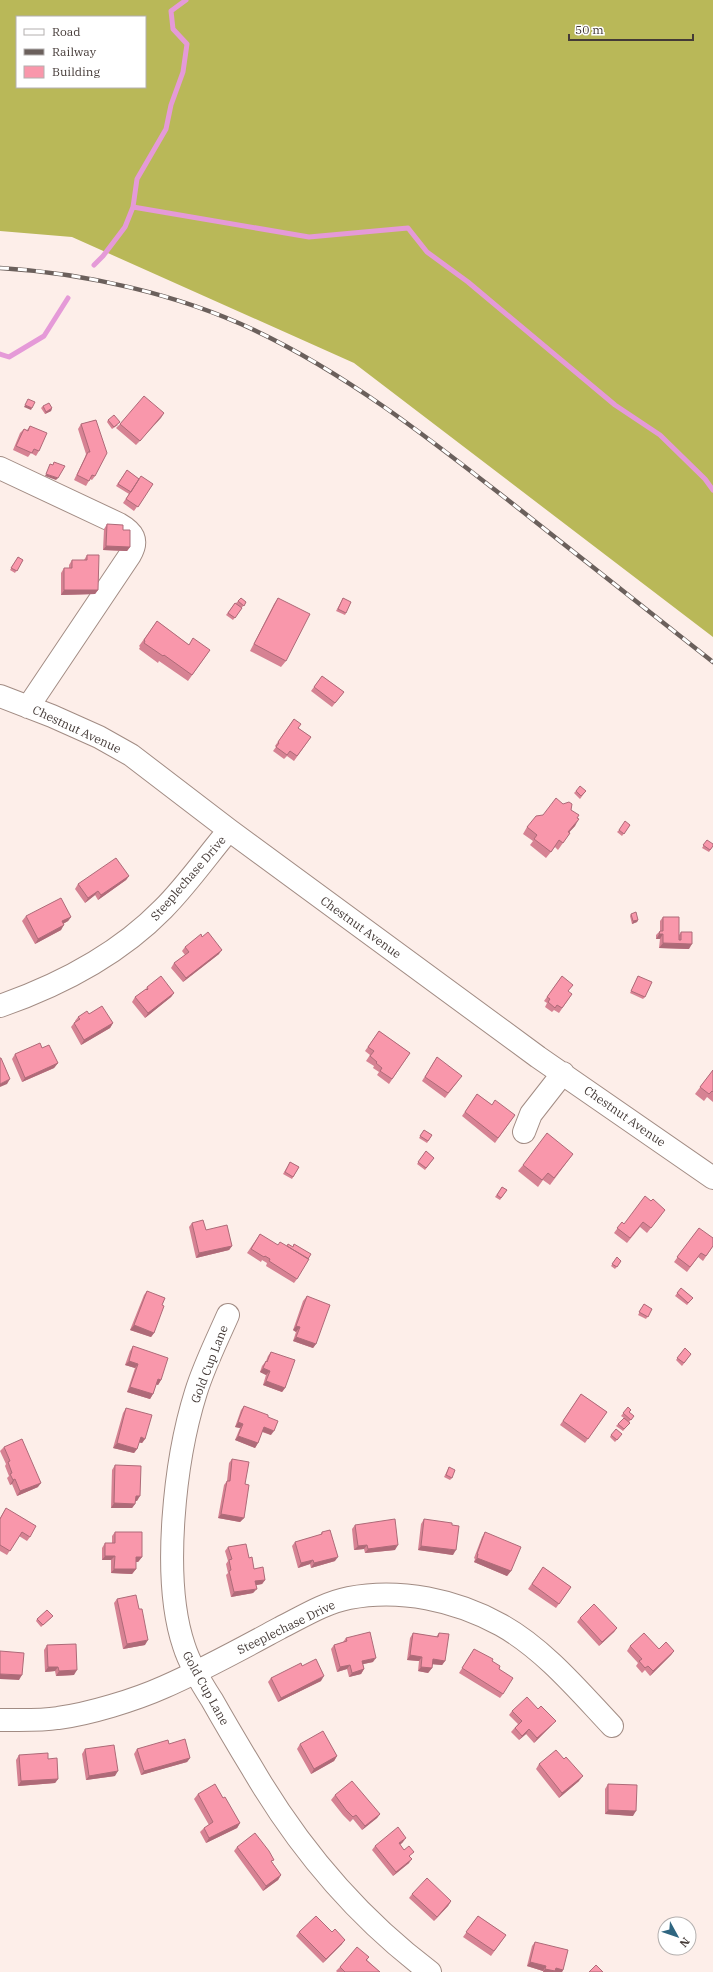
<svg xmlns="http://www.w3.org/2000/svg" width="713" height="1972" font-family="'IBM Plex Serif',serif">
	<style>
		.forest { fill: #b9b858; fill-rule: evenodd }
		.lines { fill: none; stroke-linecap: round; stroke-linejoin: round }
		.stream { stroke: #e59ad8; stroke-width: 5 }
		.minor-casing { stroke: #a28c84; stroke-width: 24 }
		.minor { stroke: #fff; stroke-width: 22 }
		.rail-casing { stroke: #6b605c; stroke-width: 4.5 }
		.rail { stroke: #fff; stroke-width: 3; stroke-dasharray: 9; stroke-linecap: butt }
		.wall { fill: #d68293 }
		.shaded-wall { fill: #ae6a78 }
		.building { fill: #f997ab; stroke: #ae6a78 }
		.labels { text-anchor: middle; dominant-baseline: central; stroke-width: 4; stroke-linejoin: round; paint-order: stroke }
		.street-label { font-size: 12px; fill: #443a37; stroke: #fff }
	</style>
	<rect width="100%" height="100%" fill="#fdeee9"/>
	<path class="forest" d="M0,0H713V637L354,363L72,237L0,231ZM17,17H145V87H17Z"/>
	<g class="lines">
		<path class="stream" d="M133,207L309,237L408,228L427,252L468,282L615,405L660,435L705,479L713,490
			M94,265L103,256L125,227L133,207L137,179L166,129L171,105L183,72L187,44L173,29L171,11L186,0
			M0,354L9,357L44,336L68,298"/>
		<g class="minor-casing">
			<path id="minor" d="M0,468L119,524C133,532 139,540 130,555L28,707
				M0,696L52,716L99,737L131,755L229,830L538,1057L713,1178
				M0,1006C60,985 118,955 163,909C187,885 207,856 229,830
				M524,1132L531,1114L563,1073
				M228,1315C217,1340 204,1366 196,1392C175,1459 161,1578 184,1646C190,1665 201,1683 212,1700C225,1723 238,1745 252,1768C298,1847 357,1917 430,1972
				M0,1720C19,1720 39,1721 58,1718C89,1714 135,1700 164,1687C203,1670 241,1649 280,1628C302,1617 324,1603 349,1598C400,1588 456,1600 501,1625C544,1649 579,1691 612,1726"/>
		</g>
		<use href="#minor" class="minor"/>
		<g class="rail-casing">
			<path id="rail" d="M0,268C84,273 178,294 254,330C349,375 431,440 513,504C580,557 646,609 713,662"/>
		</g>
		<use href="#rail" class="rail"/>
	</g>
	<path class="wall" d="M43,406L52,408L51,411L45,414L41,408Z
		M164,413L136,445L116,428L120,424Z
		M96,420L95,476L92,480L90,479L86,486L74,480L85,457L86,454L78,429L81,424Z
		M108,420L118,425L112,429L107,422Z
		M30,426L39,451L36,456L31,453L28,457L13,450L20,433L24,429L27,430Z
		M127,470L139,479L153,484L134,511L123,503L129,494L116,486Z
		M107,524L123,530L130,547L127,551L103,550L104,529Z
		M87,555L98,590L95,594L61,595V573L64,568H69V565L72,560H84Z
		M18,557L23,560L15,573L10,570Z
		M241,598L246,602L233,620L226,615L235,603H236Z
		M278,598L286,661L281,667L250,651L274,604Z
		M343,598L346,613L345,615L336,611Z
		M157,621L189,645L210,650L188,681L159,661L158,663L139,649L140,647L139,646Z
		M322,676L344,692L332,707L311,691Z
		M294,719L298,728L311,737L294,761L287,756L284,759L273,751L276,747L275,746Z
		M576,791H586L580,799L574,793Z
		M571,810L577,818L575,826L569,832L570,833L558,850L555,847L546,858L530,845L533,841L523,834L527,827L543,815Z
		M630,825L622,836L617,832L619,830Z
		M707,840L713,846L709,852L702,848Z
		M129,876L126,880L98,900L95,895L85,903L75,889L78,884Z
		M631,914L638,920L637,922L632,924L630,916Z
		M26,916L71,917L68,921L63,924L61,930L35,944L22,921Z
		M663,917L679,935L681,932L689,949L659,948L660,939H656V935L660,931V921Z
		M202,937L219,954L183,982L171,968L174,963L185,955L182,951L185,947Z
		M562,976L568,992L572,994L559,1013L554,1010L552,1012L545,1007L547,1003L544,1001Z
		M638,976L645,997L643,999L630,993Z
		M147,987L174,993L171,997L145,1018L132,1002L135,997L146,989Z
		M89,1014L113,1023L110,1028L81,1045L71,1027L74,1023L75,1022V1021L78,1017Z
		M379,1031L410,1053L389,1084L377,1075L379,1072L373,1068L374,1066L366,1061L370,1055L365,1051Z
		M42,1048L58,1063L54,1068L22,1082L12,1059L15,1054Z
		M437,1057L459,1080L445,1098L422,1081Z
		M713,1070V1102L707,1097L704,1101L695,1094Z
		M477,1094L492,1105L515,1115L495,1143L462,1116Z
		M424,1130L432,1135L427,1143L419,1138Z
		M426,1151L434,1158L425,1170L417,1164Z
		M573,1154L550,1185L543,1180L538,1187L518,1171L523,1165Z
		M290,1162L299,1167L292,1179L283,1174Z
		M502,1187L507,1190L500,1200L495,1197Z
		M662,1214L647,1233L640,1227L627,1243L614,1233L622,1222L624,1224Z
		M192,1223L206,1230L232,1246L229,1250L196,1258L189,1227Z
		M699,1228L713,1246L703,1261L698,1257L687,1272L674,1262Z
		M260,1234L297,1279L294,1283L266,1266L267,1263L262,1260L261,1262L247,1253Z
		M617,1257L621,1261L615,1269L611,1266Z
		M681,1288L693,1298L687,1305L675,1296Z
		M147,1291L162,1305L154,1333L151,1337L130,1330L144,1295Z
		M307,1296L316,1344L313,1348L293,1341L296,1332L293,1330L303,1301Z
		M644,1304L652,1309L646,1319L638,1315Z
		M133,1346L161,1380L158,1385L156,1384L153,1394L150,1399L127,1392L135,1368L125,1365L130,1351Z
		M685,1348L691,1354L682,1366L676,1360Z
		M271,1352L285,1388L282,1392L263,1385L266,1375L260,1372L262,1366L266,1361L268,1356Z
		M581,1394L607,1412L585,1443L560,1425Z
		M244,1406L268,1417L271,1435L262,1432L258,1443L255,1448L235,1440L240,1428L235,1427L241,1410Z
		M628,1407L629,1412L634,1416L629,1422L628,1425L623,1431L616,1426L624,1418L621,1416Z
		M126,1408L145,1439L142,1443L139,1442L137,1449L134,1453L113,1448L123,1413Z
		M622,1434L615,1442L610,1437L611,1435Z
		M4,1447L38,1487L17,1496L12,1484L10,1485L7,1478L9,1476L5,1466L6,1464L0,1451Z
		M232,1459L245,1484L244,1518L240,1522L218,1518L224,1485L227,1481L229,1463Z
		M115,1465L137,1501H135V1504L132,1508H111L112,1470Z
		M449,1467L452,1478L450,1480L444,1477Z
		M6,1508L30,1537L27,1541L19,1536L7,1555L0,1551V1518Z
		M424,1519L453,1555L418,1550L421,1524Z
		M355,1525L395,1550L365,1553L364,1549L354,1550L352,1529Z
		M115,1532L142,1557L138,1562H136V1569L132,1574L111,1573V1560H102V1548L105,1543H112V1536Z
		M322,1532L335,1561L311,1568L310,1564L298,1568L292,1546L295,1542L320,1535Z
		M485,1532L511,1571L507,1576L474,1562L475,1559L474,1558L482,1537Z
		M228,1547L249,1558L254,1569L265,1580L262,1584L256,1585L253,1593L231,1597L226,1575L228,1573L226,1564L228,1561L225,1551Z
		M543,1567L571,1587L556,1608L528,1589Z
		M117,1599L145,1645L123,1649L114,1603Z
		M51,1618L41,1627L36,1621L37,1619Z
		M580,1618L617,1628L614,1632L599,1646L577,1622Z
		M413,1633L436,1637L439,1633L445,1661L442,1665L432,1664V1668L428,1673L418,1671L419,1661L407,1660L410,1638Z
		M346,1638L373,1662L363,1664L364,1669L361,1674L349,1677L347,1669L337,1672L331,1649L334,1645L343,1642Z
		M47,1645L74,1675L56,1676L55,1671L45,1672L44,1650Z
		M630,1646L659,1649L674,1651L671,1655L650,1676L645,1670L642,1673L636,1666L638,1663L627,1651Z
		M471,1654L492,1661L499,1669L503,1694L500,1698L459,1673Z
		M302,1666L321,1681L278,1702L268,1682L271,1678Z
		M512,1711L552,1725L534,1743L526,1734L519,1740L511,1732L518,1724L509,1715Z
		M169,1744L190,1758L187,1762L141,1775L134,1754L137,1749Z
		M300,1744L337,1756L334,1761L311,1774L297,1749Z
		M85,1749L115,1776L86,1780L82,1754Z
		M19,1755L48,1759L58,1779L55,1783L18,1786L16,1760Z
		M564,1759L579,1781L559,1798L536,1769L539,1764Z
		M608,1784L633,1816L605,1814V1789Z
		M198,1794L223,1798L240,1823L237,1828L206,1843L200,1832L204,1828L209,1825L194,1799Z
		M335,1795L380,1814L377,1818L362,1830L353,1819L350,1822L343,1815L331,1800Z
		M403,1842L400,1845L410,1857L409,1863L393,1876L372,1850L375,1846Z
		M237,1847L272,1862L281,1875L278,1880L263,1891L234,1851Z
		M412,1894L451,1901L448,1906L434,1921L409,1898Z
		M478,1916L506,1935L491,1956L463,1937Z
		M299,1932H332L342,1944L323,1963L296,1936Z
		M535,1942L563,1970L562,1972H543V1971L527,1966L532,1946Z
		M369,1957L367,1960L380,1972H337L336,1971L340,1967Z"/>
	<path class="shaded-wall" d="M25,405L32,408L31,410L24,407Z
		M52,408L51,411L45,414L46,412Z
		M164,413L161,418L136,445L140,441Z
		M46,474L58,478L56,480L45,476Z
		M106,546L130,547L127,551L103,550Z
		M64,590H98L95,594L61,595Z
		M579,819L575,826L564,838L568,832Z
		M129,876L126,880L98,900L101,895Z
		M98,891L95,895L85,903L88,898Z
		M71,917L68,921L59,926L62,921Z
		M638,920L637,922L632,924L633,921Z
		M64,925L61,930L35,944L38,939Z
		M659,934H663L660,939H656Z
		M663,943L692,944L689,949L659,948Z
		M222,950L219,954L183,982L186,978Z
		M174,993L171,997L145,1018L148,1013Z
		M113,1023L110,1028L81,1045L84,1040Z
		M58,1063L54,1068L22,1082L25,1078Z
		M10,1079L7,1084L0,1087V1084Z
		M232,1246L229,1250L196,1258L199,1253Z
		M134,1325L154,1333L151,1337L130,1330Z
		M296,1326L300,1327L296,1332L293,1330Z
		M296,1337L316,1344L313,1348L293,1341Z
		M129,1361L138,1364L135,1368L125,1365Z
		M263,1368L270,1371L266,1375L260,1372Z
		M158,1379L161,1380L158,1385L155,1384Z
		M266,1381L285,1388L282,1392L263,1385Z
		M130,1387L153,1394L150,1399L127,1392Z
		M238,1422L243,1424L240,1428L235,1427Z
		M264,1427L274,1431L271,1435L261,1431Z
		M238,1436L258,1443L255,1448L235,1440Z
		M141,1437L145,1439L142,1443L137,1442Z
		M117,1443L137,1449L134,1453L113,1448Z
		M15,1479L12,1484L10,1485L13,1480Z
		M41,1483L38,1487L17,1496L20,1491Z
		M136,1496H140L137,1501H132Z
		M114,1503L135,1504L132,1508H111Z
		M221,1514L244,1518L240,1522L218,1518Z
		M367,1545L364,1549L354,1550L358,1546Z
		M398,1545L395,1550L365,1553L368,1549Z
		M421,1546L456,1550L453,1555L418,1550Z
		M105,1556H115L111,1560H102Z
		M136,1557H142L138,1562H132Z
		M338,1557L335,1561L311,1568L314,1563Z
		M477,1558L511,1571L507,1576L474,1562Z
		M313,1560L310,1564L298,1568L301,1563Z
		M114,1569H136L132,1574L111,1573Z
		M265,1580L262,1584L252,1586L255,1581Z
		M257,1589L253,1593L231,1597L234,1592Z
		M617,1628L614,1632L599,1646L602,1642Z
		M148,1640L145,1645L123,1649L127,1644Z
		M674,1651L671,1655L650,1676L653,1671Z
		M410,1655L422,1657L419,1661L407,1660Z
		M376,1658L373,1662L359,1665L362,1661Z
		M433,1659L445,1661L442,1665L430,1664Z
		M350,1665L347,1669L337,1672L340,1667Z
		M48,1667H58L55,1671L45,1672Z
		M421,1667L432,1668L428,1673L418,1671Z
		M364,1669L361,1674L349,1677L352,1673Z
		M77,1670L74,1675L56,1676L59,1671Z
		M0,1674L22,1675L19,1680L0,1679Z
		M324,1676L321,1681L278,1702L281,1698Z
		M556,1721L534,1743L537,1738Z
		M529,1729L526,1734L519,1740L522,1736Z
		M337,1756L334,1761L311,1774L314,1769Z
		M190,1758L187,1762L141,1775L144,1771Z
		M118,1771L115,1776L86,1780L89,1776Z
		M583,1776L579,1781L559,1798L562,1793Z
		M58,1779L55,1783L18,1786L21,1781Z
		M608,1810L636,1811L633,1816L605,1814Z
		M380,1814L377,1818L362,1830L365,1826Z
		M240,1823L237,1828L206,1843L209,1838Z
		M406,1838L403,1842L396,1848L399,1843Z
		M412,1859L409,1863L393,1876L396,1872Z
		M281,1875L278,1880L263,1891L266,1886Z
		M451,1901L448,1906L434,1921L437,1917Z
		M345,1940L342,1944L323,1963L326,1959Z
		M530,1962L546,1966L543,1971L527,1966Z
		M556,1968L563,1970L562,1972H543L545,1969Z"/>
	<path class="building" d="M144,396L164,413L140,441L120,424Z
		M28,399L35,402L32,408L25,405Z
		M49,403L52,408L46,412L43,406Z
		M114,415L120,422L114,427L108,420Z
		M96,420L107,453L95,476L92,475L89,481L77,475L88,452H90L81,424Z
		M30,426L47,433L39,451L34,449L32,453L16,446L24,429L28,431Z
		M54,462L65,466L58,478L46,474L50,464L53,465Z
		M127,470L139,479L131,492L118,484Z
		M141,476L153,484L138,507L126,499Z
		M107,524L123,525V530H130V547L106,546Z
		M87,555H99L98,590H64V568H72V560H87Z
		M18,557L23,560L17,571L11,568Z
		M241,598L246,602L244,606L238,601Z
		M278,598L310,614L286,661L254,644Z
		M343,598L351,602L346,613L338,609Z
		M235,603L242,608L235,618L228,613Z
		M157,621L189,645L193,638L210,650L192,675L164,655L163,656L144,643L145,641L144,640Z
		M322,676L344,692L335,703L314,687Z
		M294,719L301,724L298,728L311,737L297,756L290,751L287,755L276,747L279,743L278,742Z
		M580,786L586,791L581,796L576,791Z
		M556,798L563,804L569,802L572,804L571,810L579,815L577,818L579,819L568,832L570,833L563,843L559,840L551,852L534,839L537,835L527,827L536,816L543,815Z
		M625,821L630,825L624,834L619,830Z
		M707,840L713,844V846L710,850L703,845Z
		M116,858L129,876L101,895L98,891L88,898L78,884Z
		M61,898L71,917L62,921L64,925L38,939L26,916Z
		M636,912L638,920L633,921L631,914Z
		M663,917H679V940H681V932H692V944L663,943V934H659L660,931H663Z
		M208,932L222,950L186,978L174,963L189,952L185,947L201,934L202,937Z
		M161,976L174,993L148,1013L135,997L146,989L147,990L148,989L147,987Z
		M562,976L573,985L568,991L572,994L562,1008L557,1005L555,1008L548,1002L550,999L547,997Z
		M638,976L652,982L645,997L631,991Z
		M102,1006L113,1023L84,1040L74,1023L80,1019L78,1017L87,1011L89,1014Z
		M379,1031L410,1053L392,1079L380,1071L382,1068L376,1063L377,1062L370,1056L374,1051L368,1047Z
		M40,1043L42,1048L49,1045L58,1063L25,1078L15,1054Z
		M437,1057L462,1076L448,1093L425,1077Z
		M0,1058H1L10,1079L0,1084Z
		M713,1070V1092L712,1091L709,1094L700,1087Z
		M477,1094L492,1105L495,1100L515,1115L498,1138L465,1112Z
		M424,1130L432,1135L428,1141L420,1136Z
		M547,1133L573,1154L554,1178L548,1173L542,1180L523,1165Z
		M426,1151L434,1158L426,1168L418,1162Z
		M290,1162L299,1167L293,1177L285,1172Z
		M502,1187L507,1190L501,1198L497,1195Z
		M645,1196L651,1201L653,1199L665,1210L651,1228L643,1222L630,1238L617,1228L622,1222L624,1224Z
		M203,1220L206,1230L227,1225L232,1246L199,1253L192,1223Z
		M699,1228L713,1238V1246L706,1256L701,1253L690,1267L677,1257Z
		M260,1234L278,1245L280,1242L309,1259L297,1279L269,1261L270,1259L265,1256L264,1257L251,1249Z
		M288,1244L293,1247L294,1244L311,1254L308,1259L287,1246Z
		M617,1257L621,1261L617,1267L612,1264Z
		M681,1288L693,1298L688,1303L677,1293Z
		M147,1291L165,1298L162,1305L164,1306L154,1333L134,1325Z
		M307,1296L330,1305L316,1344L296,1337L300,1327L296,1326Z
		M644,1304L652,1309L648,1317L639,1312Z
		M133,1346L168,1358L161,1380L158,1379L153,1394L130,1387L138,1364L129,1361Z
		M685,1348L691,1354L684,1363L677,1358Z
		M271,1352L295,1360L285,1388L266,1381L270,1371L263,1368L266,1361L267,1362Z
		M581,1394L607,1412L588,1439L563,1421Z
		M244,1406L268,1415V1417L278,1421L274,1431L264,1427L258,1443L238,1436L243,1424L238,1422Z
		M628,1407L631,1410L629,1412L634,1416L631,1420L623,1413Z
		M126,1408L152,1415L145,1439L141,1437L137,1449L117,1443Z
		M624,1418L630,1423L624,1429L618,1424Z
		M616,1429L622,1434L617,1440L611,1435Z
		M22,1439L41,1483L20,1491L15,1479L13,1480L10,1474L12,1473L8,1462L10,1461L4,1447Z
		M232,1459L249,1462L245,1484L249,1485L244,1518L221,1514L227,1481H230Z
		M115,1465L141,1466L140,1496H136L135,1504L114,1503Z
		M449,1467L455,1470L452,1478L446,1475Z
		M6,1508L36,1526L30,1537L22,1532L10,1551L0,1545V1519Z
		M395,1519L398,1545L368,1549L367,1545L358,1546L355,1525Z
		M424,1519L452,1523V1525L459,1526L456,1550L421,1546Z
		M330,1530L338,1557L314,1563L313,1560L301,1563L295,1542L322,1534V1532Z
		M115,1532H142V1557H136V1569H114L115,1556H105V1543H115Z
		M485,1532L521,1547L511,1571L477,1558L478,1554H477Z
		M246,1544L249,1558L252,1557L254,1569L263,1567L265,1580L255,1581L257,1589L234,1592L229,1571L231,1570L229,1560L232,1559L228,1547Z
		M543,1567L571,1587L559,1604L532,1584Z
		M136,1595L139,1609H142L148,1640L127,1644L117,1599Z
		M594,1604L617,1628L602,1642L580,1618Z
		M47,1610L53,1616L43,1625L37,1619Z
		M370,1632L376,1658L362,1661L364,1669L352,1673L350,1665L340,1667L334,1645L347,1641L346,1638Z
		M413,1633L438,1637L439,1633L449,1634L445,1661L433,1659L432,1668L421,1667L422,1657L410,1655Z
		M644,1633L659,1649L666,1642L674,1651L653,1671L648,1666L645,1668L639,1661L642,1659L630,1646Z
		M76,1644L77,1670L59,1671L58,1667H48L47,1645Z
		M474,1649L493,1659L492,1661L500,1666L499,1669L513,1678L503,1694L462,1668Z
		M0,1651L24,1653L22,1675L0,1674Z
		M316,1659L324,1676L281,1698L271,1678L301,1663L302,1666Z
		M527,1697L538,1709L541,1706L556,1721L537,1738L529,1729L522,1736L515,1728L522,1721L512,1711Z
		M323,1731L337,1756L314,1769L300,1744Z
		M185,1739L190,1758L144,1771L137,1749L168,1740L169,1744Z
		M114,1745L118,1771L89,1776L85,1749Z
		M556,1750L564,1759L566,1757L583,1776L562,1793L539,1764Z
		M48,1753V1759L57,1758L58,1779L21,1781L19,1755Z
		M352,1781L380,1814L365,1826L356,1815L353,1817L346,1810L335,1795Z
		M215,1784L223,1798L225,1797L240,1823L209,1838L204,1828L213,1822L198,1794Z
		M608,1784L637,1785L636,1811L608,1810Z
		M398,1827L406,1838L399,1843L404,1850L409,1846L414,1852L409,1856L412,1859L396,1872L375,1846Z
		M255,1833L269,1851L274,1860L271,1861L281,1875L266,1886L237,1847Z
		M427,1878L451,1901L437,1917L412,1894Z
		M316,1916L332,1932L335,1929L345,1940L326,1959L299,1932Z
		M478,1916L506,1935L494,1951L466,1932Z
		M535,1942L568,1950L563,1970L556,1968L555,1971L545,1969L546,1966L530,1962Z
		M357,1947L369,1957L366,1960L380,1972H345L340,1967Z
		M596,1965L603,1972H589Z"/>
	<g class="labels">
		<g class="street-label">
			<text transform="translate(77 729) rotate(25)">Chestnut Avenue</text>
			<text transform="translate(188 878) rotate(-49)">Steeplechase Drive</text>
			<text transform="translate(361 927) rotate(36)">Chestnut Avenue</text>
			<text transform="translate(625 1116) rotate(35)">Chestnut Avenue</text>
			<text transform="translate(209 1364) rotate(-69)">Gold Cup Lane</text>
			<text transform="translate(286 1627) rotate(-26)">Steeplechase Drive</text>
			<text transform="translate(206 1688) rotate(61)">Gold Cup Lane</text>
		</g>
	</g>
	<rect x="16" y="16" width="130" height="72" fill="#ffffff" stroke="#b4b0af"/>
	<rect x="24" y="29" width="20" height="6" fill="#ffffff" stroke="#b4b0af"/>
	<text x="52" y="36" font-size="12" fill="#443a37">Road</text>
	<rect x="24" y="49" width="20" height="6" fill="#6b605c" stroke="#b4b0af"/>
	<text x="52" y="56" font-size="12" fill="#443a37">Railway</text>
	<rect x="24" y="66" width="20" height="12" fill="#f997ab" stroke="#b4b0af"/>
	<text x="52" y="76" font-size="12" fill="#443a37">Building</text>
	<g transform="translate(677 1936) rotate(130)"><circle r="19" fill="#ffffff" stroke="#b4b0af"/>
	<path d="M0-3L7 15L0 10L-7 15Z" fill="#2f6681"/>
	<text y="-6" font-size="11" font-weight="bold" text-anchor="middle" fill="#443a37">N</text>
	</g>
	<path d="M569 34v6h124v-6" fill="none" stroke="#443a37" stroke-width="2"/>
	<text x="575" y="34" font-size="12" fill="#443a37" stroke="#ffffff" stroke-width="3" paint-order="stroke">50 m</text>
</svg>
